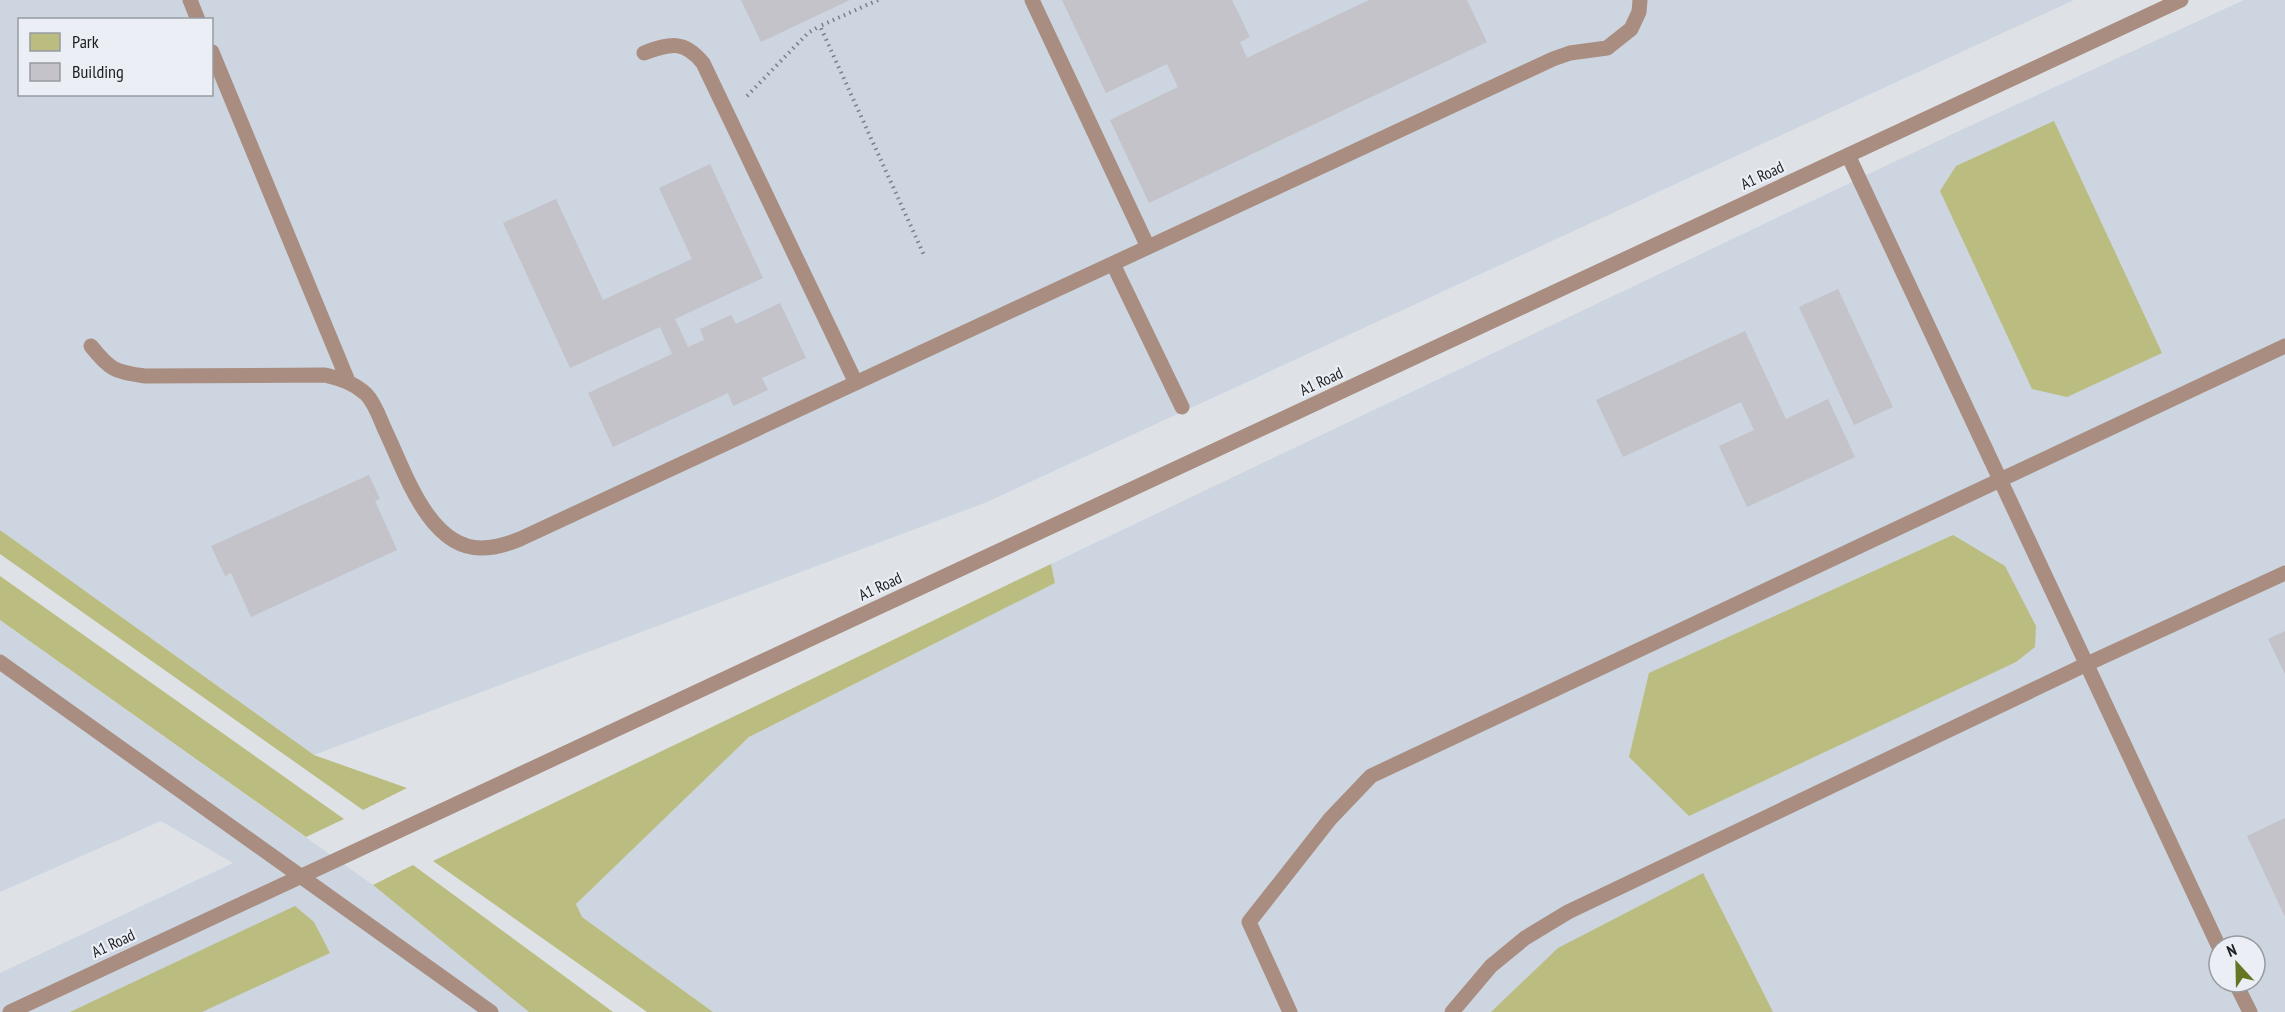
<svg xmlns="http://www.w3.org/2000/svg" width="2285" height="1012" font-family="'PT Sans Narrow',sans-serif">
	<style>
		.built { fill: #ccd5e0; fill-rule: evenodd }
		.green { fill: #babd7f }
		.building { fill: #c3c3c9 }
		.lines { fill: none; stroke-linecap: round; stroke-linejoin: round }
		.path { stroke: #7d8084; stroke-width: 4; stroke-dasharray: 1.5 4.5; stroke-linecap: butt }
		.lane { stroke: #a98d80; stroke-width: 15 }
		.labels { text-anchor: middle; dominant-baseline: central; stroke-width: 4.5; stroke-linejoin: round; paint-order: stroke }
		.street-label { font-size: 16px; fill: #1c1e20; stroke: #ebeff5 }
	</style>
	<rect width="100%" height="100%" fill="#dee2e7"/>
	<path class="built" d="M0,0H2074L987,502L314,755L0,530ZM20,20H212V94H20Z
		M2244,0H2285V1012H713L582,917L576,904L749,737L1055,583L1051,564L1961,130ZM2219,946H2255V982H2219Z
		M0,620L373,885L529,1012H0V973L233,863L161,821L0,892Z"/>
	<path class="green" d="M2054,121L2162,353L2067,397L2032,389L1940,191L1956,166Z
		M0,530L314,755L407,788L363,810L0,554Z
		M1953,535L2005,566L2036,626L2035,647L2016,662L1689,816L1629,757L1649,673Z
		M1051,564L1055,583L749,737L576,904L582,917L713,1012H647L433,861Z
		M0,576L344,819L306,837L0,620Z
		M413,865L613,1012H529L373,885Z
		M1703,873L1773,1012H1491L1558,948Z
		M295,906L314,922L330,953L202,1012H70Z"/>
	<path class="building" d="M741,0H850L761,42Z
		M1062,0H1232L1250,37L1240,42L1247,58L1369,0H1467L1487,42L1149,203L1110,120L1178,87L1167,64L1106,93Z
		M710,164L763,278L675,319L688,347L704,340L700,329L731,315L736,324L780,303L806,358L762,378L768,390L733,406L728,393L613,447L588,393L672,354L660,327L570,368L503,223L556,199L603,300L692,259L659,188Z
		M1838,289L1893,407L1854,425L1799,307Z
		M1745,331L1786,419L1828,399L1855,457L1747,507L1719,446L1754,430L1741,402L1623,457L1596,400Z
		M369,475L380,499L375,501L397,550L251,617L231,573L225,576L211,546Z
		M2285,631V674L2268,639Z
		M2285,818V917L2247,836Z"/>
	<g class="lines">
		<path class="path" d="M878,0L820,26L924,255
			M747,96L808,33L820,26"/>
		<path class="lane" d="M190,0L198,20
			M1032,0L1148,247
			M212,52L348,381
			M644,53C671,43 684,40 703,63L856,383
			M1848,155L2219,947
			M1113,264L1182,407
			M91,346C110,370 115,372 145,376L325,375C341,379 354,383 366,394C375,403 380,419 385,430C404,469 428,548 481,548C495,548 508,544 520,539L1553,59L1570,53L1607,48L1631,29L1639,12L1640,0
			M0,662L491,1012
			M2235,982L2250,1012
			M10,1012L2181,0
			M1290,1012L1249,922L1330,819L1371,776L2285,346
			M1452,1012L1491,966L1525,938L1568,912L2087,664L2285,573"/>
	</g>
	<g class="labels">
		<g class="street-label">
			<text transform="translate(1762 175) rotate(-25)">A1 Road</text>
			<text transform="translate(1321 381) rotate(-25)">A1 Road</text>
			<text transform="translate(880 586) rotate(-25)">A1 Road</text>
			<text transform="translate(113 943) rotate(-25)">A1 Road</text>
		</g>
	</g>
	<rect x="18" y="18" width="195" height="78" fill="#ebeff5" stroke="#989ba0" stroke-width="1.5"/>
	<rect x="30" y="33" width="30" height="18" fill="#babd7f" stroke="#989ba0" stroke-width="1.5"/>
	<text x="72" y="48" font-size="18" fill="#1c1e20">Park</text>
	<rect x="30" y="63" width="30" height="18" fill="#c3c3c9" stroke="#989ba0" stroke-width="1.5"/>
	<text x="72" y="78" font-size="18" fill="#1c1e20">Building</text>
	<g transform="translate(2237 964) rotate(338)"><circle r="28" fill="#ebeff5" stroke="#989ba0" stroke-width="1.5"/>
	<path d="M0-4.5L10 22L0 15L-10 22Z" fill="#657522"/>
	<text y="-9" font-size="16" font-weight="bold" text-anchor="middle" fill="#1c1e20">N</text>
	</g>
</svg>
